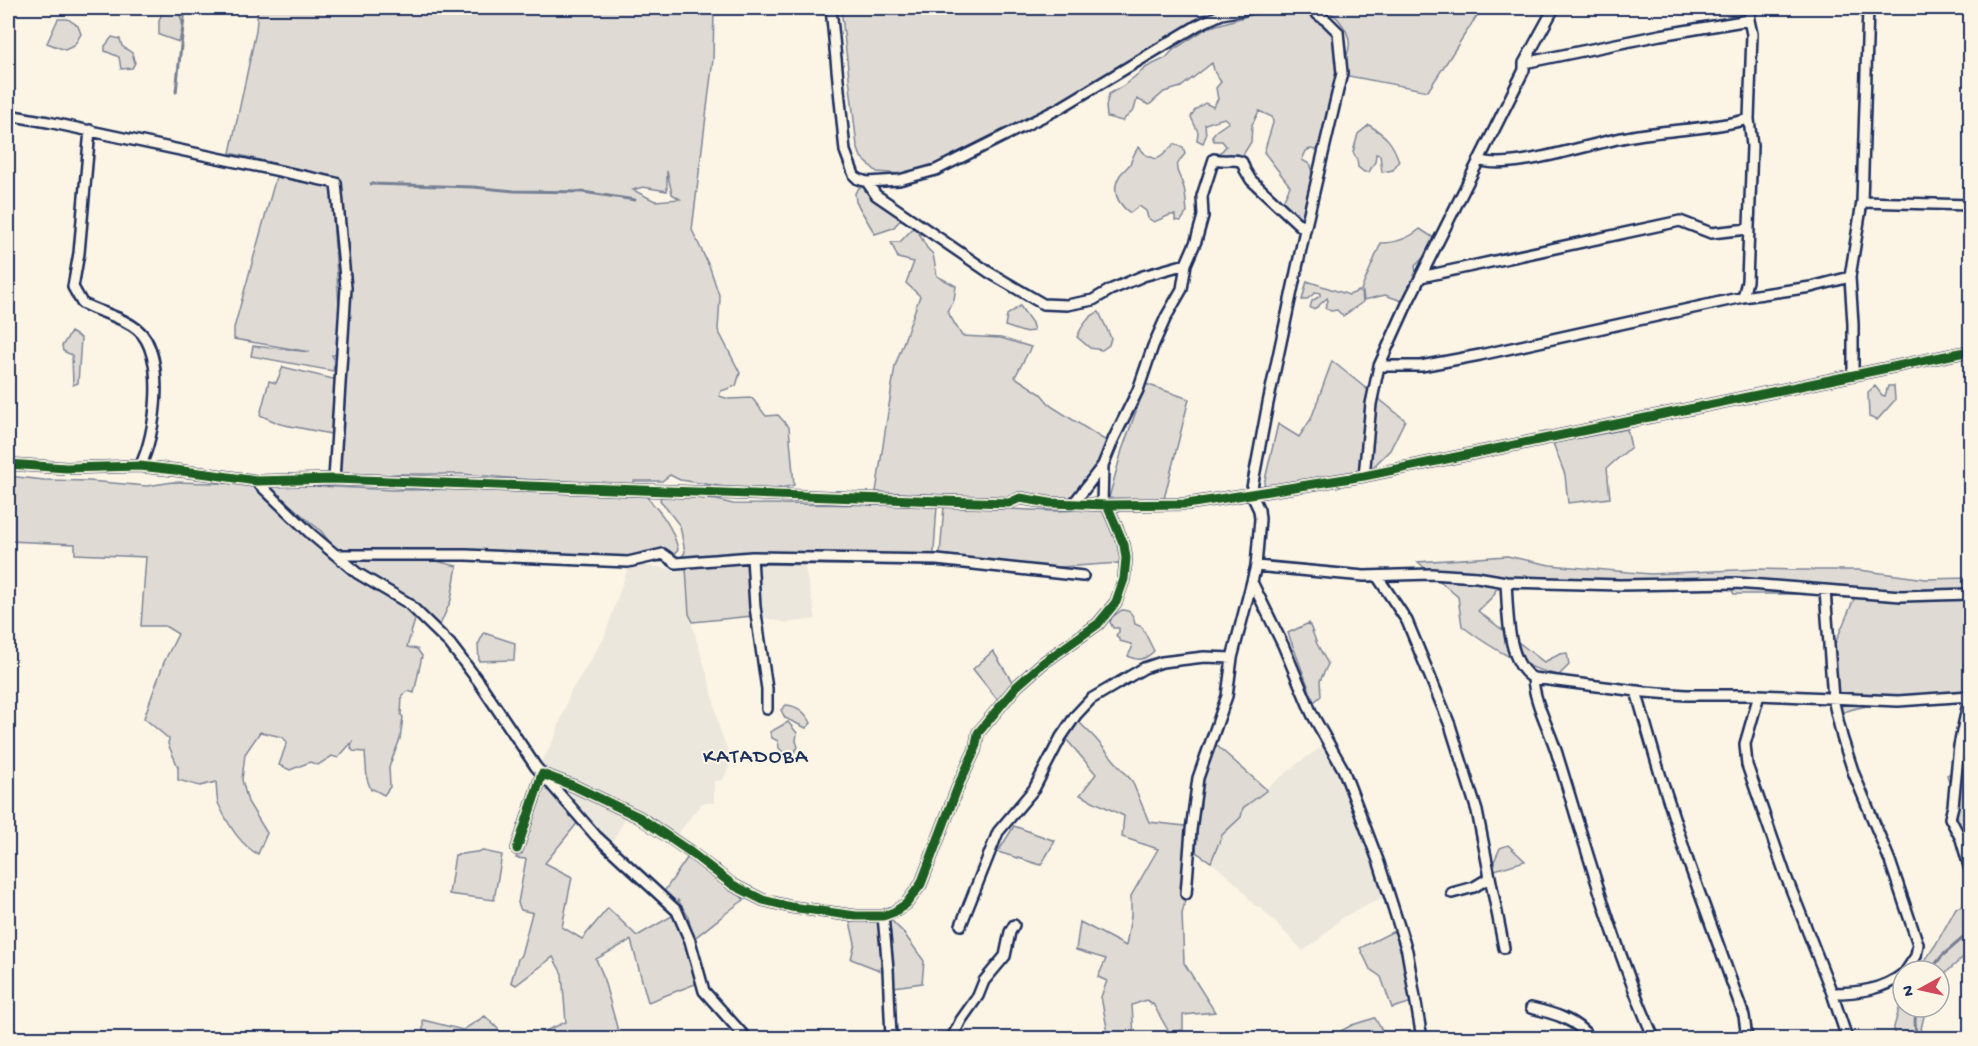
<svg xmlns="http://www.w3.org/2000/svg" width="1978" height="1046" font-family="'Gochi Hand',sans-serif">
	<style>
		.built { fill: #ece7dc }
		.green { fill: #dfdbd4; stroke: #7d8599; stroke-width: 1.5; fill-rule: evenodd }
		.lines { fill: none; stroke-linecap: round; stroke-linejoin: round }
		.stream { stroke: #767f94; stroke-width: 3 }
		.street-casing { stroke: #1b2f5e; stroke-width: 14 }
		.street { stroke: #fcf5e5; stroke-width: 9 }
		.cycleway-casing { stroke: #fcf5e5; stroke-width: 13 }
		.cycleway { stroke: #1b5e20; stroke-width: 9 }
		.labels { text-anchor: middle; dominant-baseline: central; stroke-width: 4.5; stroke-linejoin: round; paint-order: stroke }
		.quarter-label { font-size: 21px; letter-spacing: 1.5px; fill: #1b2f5e; stroke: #fcf5e5 }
	</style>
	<rect width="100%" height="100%" fill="#fcf5e5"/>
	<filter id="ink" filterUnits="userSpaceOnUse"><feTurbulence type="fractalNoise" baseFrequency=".0167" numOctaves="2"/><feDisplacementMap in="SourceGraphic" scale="12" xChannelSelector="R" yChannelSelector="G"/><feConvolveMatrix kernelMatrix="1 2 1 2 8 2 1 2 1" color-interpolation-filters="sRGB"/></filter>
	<g filter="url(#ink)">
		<path class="built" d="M631,564L674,569L686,568L689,614L711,688L719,727L729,754L730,765L723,780L714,781V803H702L676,836L631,808L610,846L539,767L555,737L570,693L604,638L626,573Z
			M755,564H804L816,619L786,623L757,616Z
			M1329,742L1379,871L1382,898L1343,917L1315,943L1303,951L1261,908L1254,905L1239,886L1211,862L1221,835L1241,817L1243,808L1298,763Z"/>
		<path class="green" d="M165,8H178L183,26L179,42L159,35V20Z
			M258,8H714L713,59L692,230L710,268L720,298L718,330L740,373L736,386L721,391L719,396L729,399L752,398L766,416L778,415L789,427L794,485C758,496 716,485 680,480L670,475L662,481H634L633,485L520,479L462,474H397L340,479L350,306L339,178L230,153L256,31ZM667,171L672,194L680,199L655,201L633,190L643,187L667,191Z
			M841,8H1232L1075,99L924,171L903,174L877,172L861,157L857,146Z
			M1274,8L1313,13L1338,39V67L1329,114L1317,150L1310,149L1306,151L1302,160L1311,165L1312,178L1306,224L1282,203L1290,186L1264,152L1273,123L1272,117L1259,111L1252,125L1251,142L1241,158L1214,155L1222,151L1226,146L1222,141H1214L1212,136L1216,131L1229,122L1224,118L1205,124L1206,136L1203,143L1197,140L1198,132L1191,117L1195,110L1205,103L1213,107L1218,99L1216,88L1221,82L1215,73L1212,63L1181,87L1164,92L1149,105L1137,99L1134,110L1122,121L1107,117L1106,106L1109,94L1123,86L1147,67L1166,58L1173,50L1207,28Z
			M1322,8H1482L1428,91L1338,74C1350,52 1356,40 1338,19C1334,14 1326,11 1322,8Z
			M58,19H68L78,26L81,34L74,46L65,50L47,43Z
			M112,37L120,39L122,46L132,53L135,63L132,68L121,69L119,57L105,51V46Z
			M1369,125C1386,136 1392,141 1399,161L1393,170L1382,172L1380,155L1376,154L1375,162L1369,172H1364L1358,167L1357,160L1353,152L1358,134Z
			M1174,144L1183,147L1185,154C1170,171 1179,170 1184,188C1186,196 1186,204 1187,212L1181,221L1175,220V215H1170L1154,222L1148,218L1146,211L1139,206L1130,213C1117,203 1111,190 1120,175C1123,171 1127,168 1130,164C1133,157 1134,152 1139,147L1146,155L1156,159L1162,156Z
			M276,177L331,188L341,335L339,355H332L337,365H334L333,371L251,356L253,346L310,352L234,339V328Z
			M863,183L907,213L893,228L875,234L856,202L855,193Z
			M915,226L927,248L933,254L937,276L956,286L954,300L947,311L962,336L1001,338L1031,347L1015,377L1041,394L1051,406L1114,446L1084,487L1066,501L876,492L895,366L920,296L906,283L914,262L898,258L891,242H900Z
			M1420,229L1437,240L1432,249L1415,266L1417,279L1402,301L1385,295L1364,300L1363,292L1361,290L1381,243C1395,243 1409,238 1420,229Z
			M1307,281L1349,295L1359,291L1362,294L1363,302L1343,316L1337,310L1331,311L1325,308L1328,301L1327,298L1317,307L1313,309L1310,308L1312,301L1320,296V293L1316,292L1306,300H1302Z
			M1020,306L1032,323L1034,331L1023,332L1005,326L1007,315Z
			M1099,312L1111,338L1109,345L1102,350L1090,348L1077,337C1081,327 1089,315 1099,312Z
			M71,332L81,338L78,383L73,385L72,355L63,351L62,346Z
			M1332,361L1405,420L1390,450L1368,472L1266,489L1264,484L1278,424L1299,437L1311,419Z
			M283,367L333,379L336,378V435L280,424L260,415L269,381L276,383Z
			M1146,384L1189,399L1164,499L1109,498L1122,450Z
			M1875,386L1882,395L1885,396L1888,386H1894L1895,400L1877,420L1869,417L1868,392Z
			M1627,429L1631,447L1607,468L1610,498L1568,503L1565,475L1553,443Z
			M8,476L44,480L89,481L147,486L173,482L254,484L317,537L417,613L407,647L417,649L422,656L414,693L408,691L402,695L401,715L403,717L400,739L389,767L390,787L384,795L373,789L371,790L367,779L365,752L353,751L351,748L352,742L338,758L332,756L318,765L310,762L290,770L279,765L287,742L282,737L260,732L245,754L242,780L248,802L267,833L258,854C241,846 227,822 219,805C216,799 217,789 216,782L200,786L178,780V767L168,744L169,739L144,718L164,662L178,634L165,626H141L146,557L75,554V544L8,541L11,490L8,488Z
			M263,483L392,490L478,489L646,496C662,514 672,525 678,549L672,560L660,562L338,553L321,531Z
			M667,495L717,500L733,504L937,505L933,566L750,564L752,616L693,622L689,614L686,568L674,569L685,552L680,526L660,500L661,497Z
			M944,506L1053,511L1108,509L1129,543L1131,562C1067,567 1003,572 939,567Z
			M1507,556L1550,565L1650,574L1758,569L1795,570H1859L1926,579L1970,578V685L1966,691L1956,698C1915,701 1871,700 1833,716L1828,660L1856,594H1734L1727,582L1496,589L1494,595L1478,611L1544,662L1560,654L1567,653L1569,665L1559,675C1526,669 1489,647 1462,626L1458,597L1418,562Z
			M343,558L432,560L457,566L451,600L440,625C423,611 406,597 387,585C371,576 358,570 343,558Z
			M1122,610C1132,610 1133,616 1135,624L1142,627L1154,651C1146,659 1139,662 1128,656L1132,648L1131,644L1120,641L1116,635L1119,632V628H1113L1110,622L1112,617Z
			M1309,623L1317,644L1328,664L1320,681L1321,696L1314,702L1288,633Z
			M484,633L515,643L514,660L479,661L478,645Z
			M993,651L1016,688L1001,704L973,669Z
			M786,705C798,706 806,713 811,723L806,728L785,718L781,710Z
			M1076,719L1095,738L1132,781L1149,822L1194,827L1188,889L1182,914L1184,963L1215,1012L1183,1015V1030L1169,1032L1153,1004L1150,1005L1152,1003L1146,1000L1132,1005L1134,1037L1109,1038L1101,997L1107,981L1098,977L1106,959L1076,950L1080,922L1126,946L1131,916V896L1158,849L1122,837L1124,816L1080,795L1096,774L1067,740Z
			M788,722L797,733L796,741L798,747L789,759L779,748L778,741L772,738L770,732Z
			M1215,744L1267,790L1243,808L1241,817L1222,835L1211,862L1196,852L1199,805L1203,781Z
			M1970,763V855L1964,846L1958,828L1957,809L1947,775L1959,769L1966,771Z
			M543,779L579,821L545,863L572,877L562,927L582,939L608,908L637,936L677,913L689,943L698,983L648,1002L631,940L596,959L602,973L620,1038H537L536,1035L566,1022L562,974L553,957L516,985L511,982L518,959L521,955L532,913H534L521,910L518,903L526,859L516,858Z
			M1014,826L1055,841L1041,865L998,852Z
			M1508,845L1525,861L1495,870L1492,866L1500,848Z
			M483,851L502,855L494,900L449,894L455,855Z
			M690,854L719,865L744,900C726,912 711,926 693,939L688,916L678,900L677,903L663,893Z
			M1967,905L1964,927L1970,924V951L1939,979V971H1918L1936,944L1956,908Z
			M849,918L881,919L887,973L851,959L855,943Z
			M886,918H889L903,932L924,961L922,983L894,987V973Z
			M1394,931L1407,953L1413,1002L1392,1008L1381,977L1370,969L1360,948Z
			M1903,995V1007H1926L1919,1038H1894V1027Z
			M485,1016L507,1038H425L423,1033V1020L463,1030Z
			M1375,1018L1386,1038H1328L1352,1025Z"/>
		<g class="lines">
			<path class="stream" d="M176,92L185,8
				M371,184L473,187L514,191L583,192L635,200
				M1930,971L1942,956L1970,932
				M1916,1038L1915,1020L1917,1007"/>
			<g class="street-casing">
				<path id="street" d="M831,8L845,151L854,175L858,179L867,182L899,180L936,170L1060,108L1198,25L1222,14L1253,8
					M1524,63L1660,35L1749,20
					M8,115L48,122L336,183L346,288L334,479
					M90,130L79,253L73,287L82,303C100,313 121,316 137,329C167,353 156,436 140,466
					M1479,160C1509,172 1591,143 1627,137C1667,129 1709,130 1749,119
					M867,182L876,195L990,273L1043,304L1067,305L1093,300L1110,290L1143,276L1186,264
					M1862,202L1970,205
					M1421,277L1680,221L1711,233L1748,229
					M1743,297L1747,281L1752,146L1749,119L1752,34L1749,20L1751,8
					M1379,366H1421L1480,355L1743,297L1811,287L1850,277
					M1853,375V324L1850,277L1862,202L1868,8
					M8,464L66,468L140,466L208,474L256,481L334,479L941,501L1009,503L1020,498L1050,503L1107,505L1187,504L1364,476L1970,351
					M1364,476L1371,404L1379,366L1408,302L1524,70V63L1554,8
					M256,481L311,534L357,573L408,603L450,644L479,682L536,767L596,836L677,911L690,941L704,991L746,1038
					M1074,503L1103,465L1114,438L1138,390L1153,346L1166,317L1182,289L1186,264L1196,241L1203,216L1202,196L1214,159C1224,162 1233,158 1242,162L1245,170L1251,180L1305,230
					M1102,505L1103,465
					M336,555H466L628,562L663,554L676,563L752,557L937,560L1083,576
					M752,557L755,607L767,689V709
					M1256,566L1364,576L1431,574L1477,577L1506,582L1620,585L1736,583L1901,596L1970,594
					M1377,576L1407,621L1450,725L1477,811L1504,948
					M1506,582C1508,609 1506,663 1533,678L1645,692L1686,695H1759L1898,701L1970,696
					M1253,584L1283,645L1312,714L1343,769L1379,863L1407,951L1422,1038
					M1825,590L1833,699L1842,737L1854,774L1890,861L1918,944L1916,956L1906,971
					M1533,678C1534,703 1551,732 1558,757C1587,851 1614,948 1654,1038
					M1636,691L1660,774L1688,861L1744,1016L1747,1038
					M1970,694L1959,746L1953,806L1950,818L1961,839L1970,870
					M1759,695L1745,744L1747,765L1785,874L1832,993L1847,1038
					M517,849L542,774L574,786L639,817L689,851L733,885L763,900L791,907L856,916H883L894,912L906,904L921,884L959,784L975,750L978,733L1017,686L1043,663L1098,624L1116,602L1124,579L1126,558L1124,545L1107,505
					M1452,893L1474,887L1489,878
					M1186,894L1191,830L1198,778L1227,696L1232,658L1256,566L1260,519L1259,510L1251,493L1268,403L1305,230L1342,73L1338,32L1327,21L1309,8H1302
					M883,916L888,969L891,1038
					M961,925L998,832L1034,789L1061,737L1076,715L1091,699L1144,668L1162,662L1204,657L1232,658
					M1832,993C1857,993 1883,990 1903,974
					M1531,1008C1553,1013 1575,1019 1590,1038
					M952,1038L961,1020L978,996L984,981L1005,956L1010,932L1014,925"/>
			</g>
			<use href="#street" class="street"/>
			<g class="cycleway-casing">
				<path id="cycleway" d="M8,464L66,468L140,466L208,474L256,481L334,479L941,501L1009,503L1020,498L1050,503L1107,505L1187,504L1364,476L1970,351
					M517,849L542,774L574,786L639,817L689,851L733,885L763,900L791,907L856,916H883L894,912L906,904L921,884L959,784L975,750L978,733L1017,686L1043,663L1098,624L1116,602L1124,579L1126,558L1124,545L1107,505"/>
			</g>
			<use href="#cycleway" class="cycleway"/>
		</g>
	</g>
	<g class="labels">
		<g class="quarter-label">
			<text x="756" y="758">KATADOBA</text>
		</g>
	</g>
	<rect width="1978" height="1046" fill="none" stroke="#fcf5e5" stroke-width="30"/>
	<rect x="15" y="15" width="1948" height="1016" fill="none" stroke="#1b2f5e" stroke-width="2" filter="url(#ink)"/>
	<g transform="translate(1921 989) rotate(262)"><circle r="28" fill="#fcf5e5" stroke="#a2a6af" stroke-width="1.5"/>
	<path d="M0-4.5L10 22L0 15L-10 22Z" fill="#d1495b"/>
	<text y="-9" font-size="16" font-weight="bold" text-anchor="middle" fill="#1b2f5e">N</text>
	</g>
</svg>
